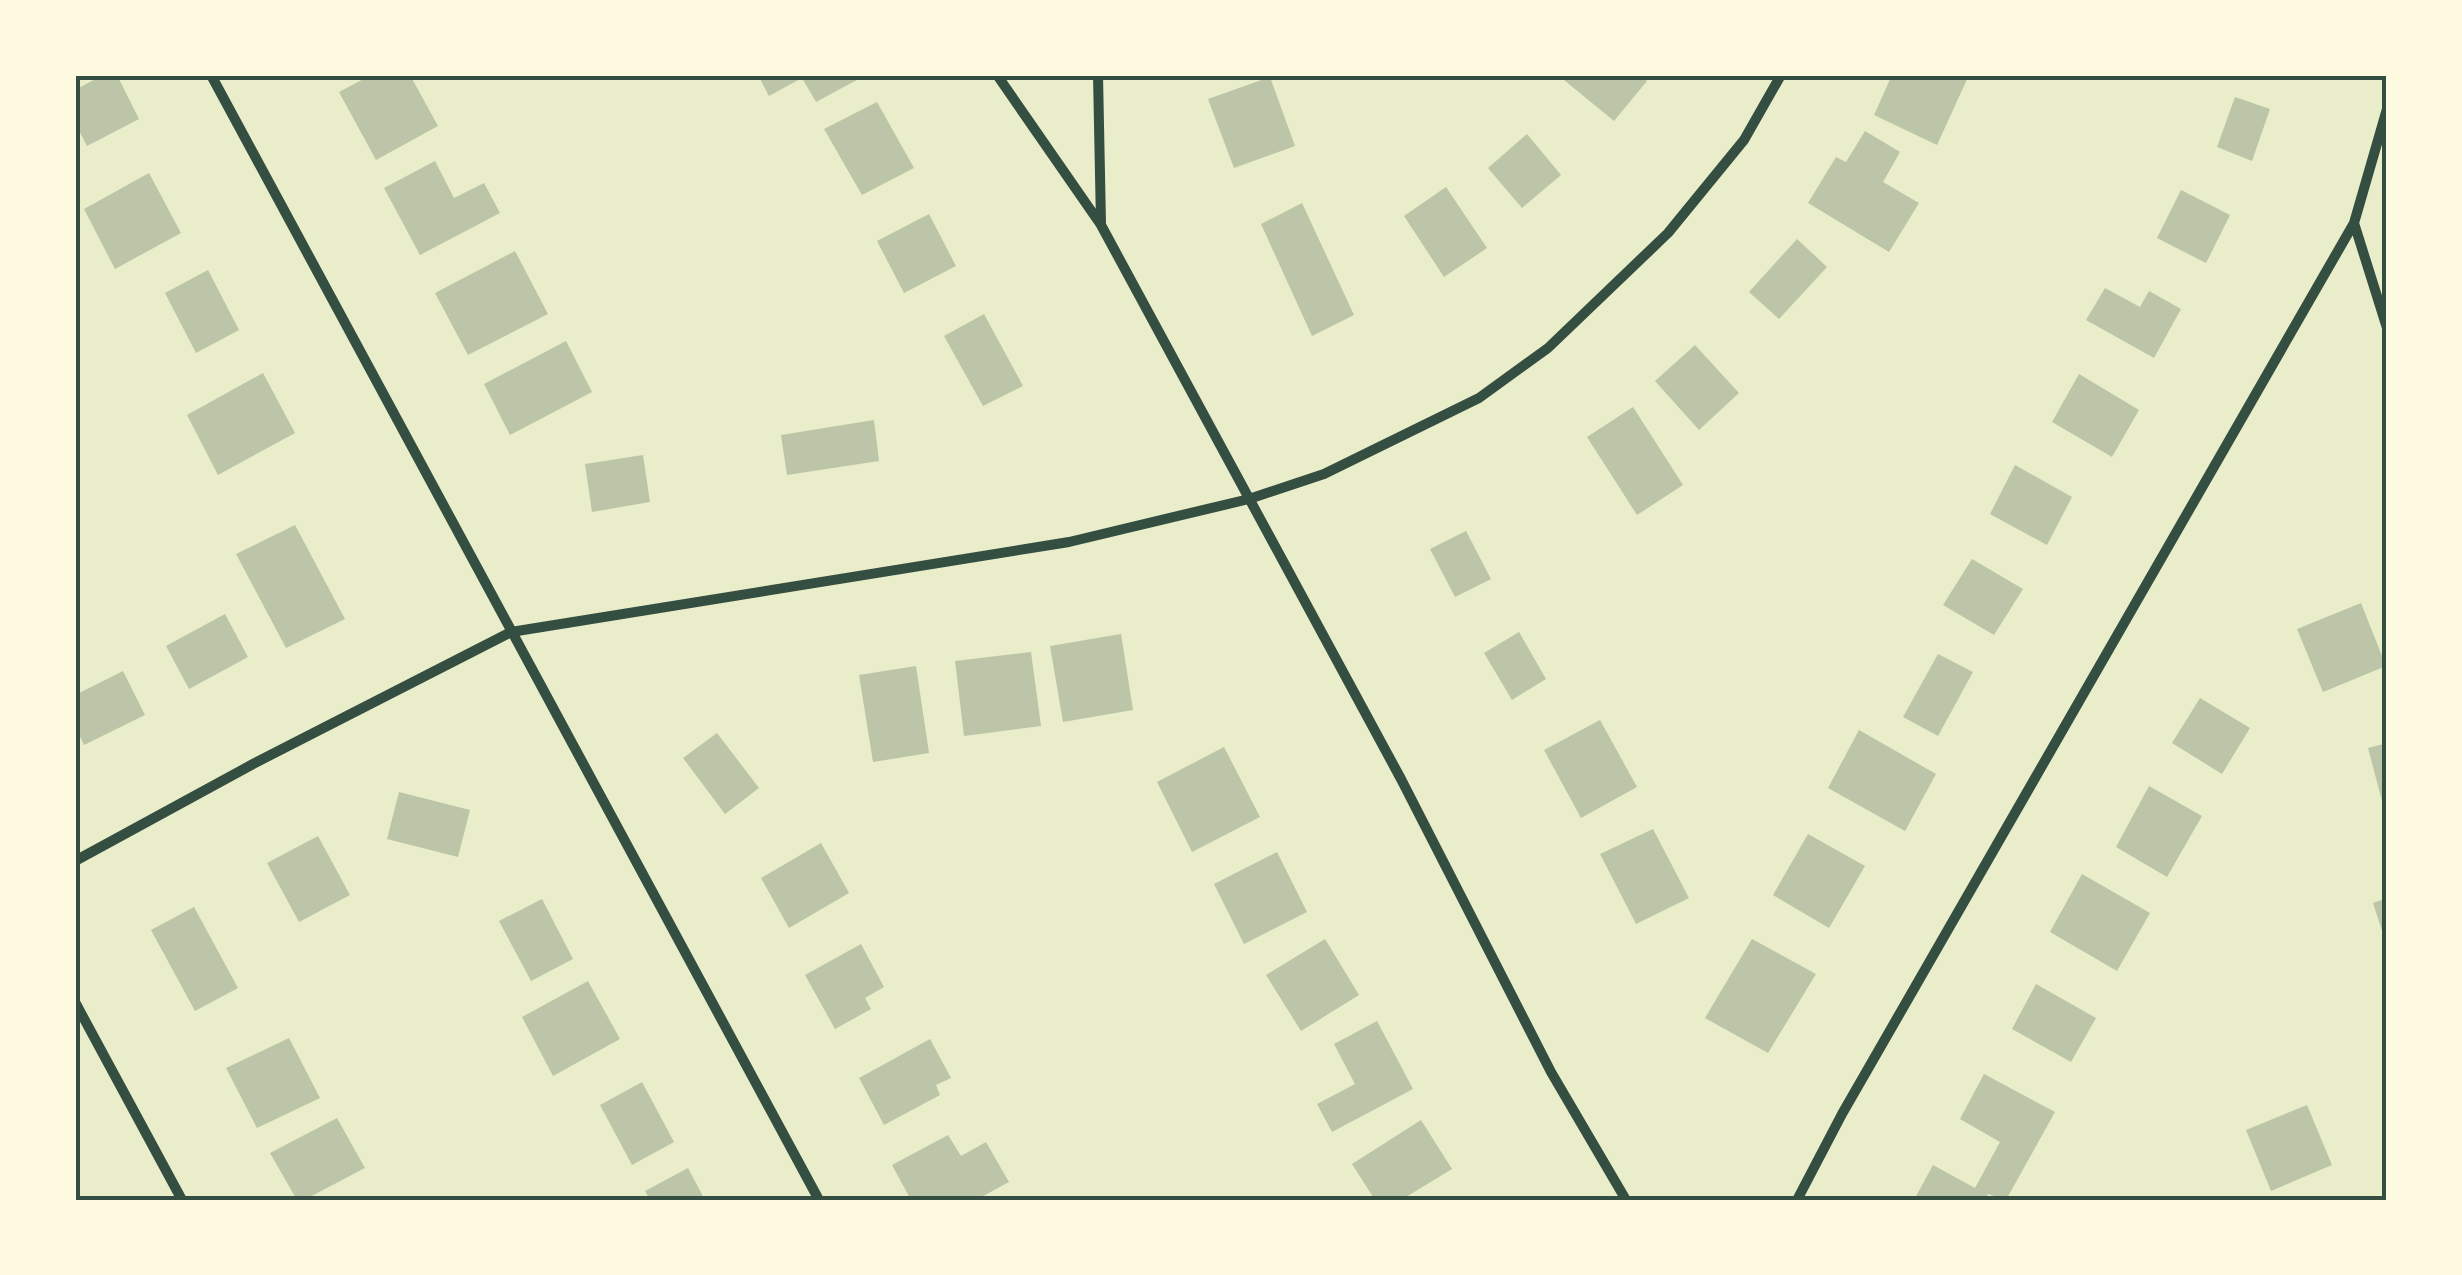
<svg xmlns="http://www.w3.org/2000/svg" width="2462" height="1275" font-family="'Roboto Condensed',sans-serif">
	<style>
		.building { fill: #bcc5a7 }
		.lines { fill: none; stroke-linecap: round; stroke-linejoin: round }
		.minor { stroke: #344e41; stroke-width: 10 }
		.neatline { fill: none; stroke: #344e41; stroke-width: 4 }
	</style>
	<rect width="100%" height="100%" fill="#e9edc9"/>
	<path class="building" d="M103,75H117L139,119L87,146L75,123V90Z
		M371,75H410L438,126L376,160L339,92Z
		M758,75H866L816,102L802,78L769,96Z
		M1568,75H1640L1647,81L1614,121L1564,80Z
		M1892,75H1969L1937,145L1874,115Z
		M1270,77L1295,146L1234,168L1208,99Z
		M2235,97L2270,109L2252,161L2217,147Z
		M877,102L914,168L862,195L824,129Z
		M1865,131L1900,152L1883,182L1919,203L1889,252L1808,203L1836,157L1846,162Z
		M1527,134L1561,175L1522,208L1488,168Z
		M435,161L454,198L484,183L500,213L420,255L384,188Z
		M149,173L181,233L115,269L84,209Z
		M1446,187L1487,248L1444,277L1404,216Z
		M2181,190L2230,215L2206,263L2157,238Z
		M1302,203L1354,315L1312,336L1261,224Z
		M929,214L956,266L904,293L877,241Z
		M1797,239L1827,267L1779,319L1749,292Z
		M515,251L548,314L468,355L435,293Z
		M208,270L239,330L196,353L165,293Z
		M2105,288L2140,307L2149,291L2181,309L2154,358L2086,320Z
		M984,314L1023,386L983,406L944,336Z
		M566,341L592,392L510,435L484,384Z
		M1695,345L1739,393L1699,430L1655,381Z
		M263,373L295,433L218,475L187,415Z
		M2079,374L2139,410L2112,457L2052,422Z
		M1633,407L1683,485L1637,515L1587,437Z
		M874,420L879,461L787,475L781,435Z
		M643,455L650,502L592,512L585,464Z
		M2015,465L2072,497L2047,545L1990,514Z
		M295,525L345,619L286,648L236,554Z
		M1466,531L1491,579L1455,597L1430,549Z
		M1972,559L2023,589L1994,635L1943,605Z
		M2361,603L2386,666L2323,692L2297,629Z
		M225,614L248,657L189,689L166,646Z
		M1519,632L1546,679L1512,700L1484,653Z
		M1121,634L1133,710L1063,722L1050,646Z
		M1031,652L1041,726L964,736L955,661Z
		M1938,654L1973,672L1938,736L1903,717Z
		M916,666L929,753L873,762L859,675Z
		M123,671L145,715L84,745L75,726V695Z
		M2200,698L2250,728L2222,774L2172,743Z
		M1600,720L1637,787L1581,818L1544,750Z
		M1859,730L1936,774L1905,831L1828,788Z
		M717,733L759,788L725,814L683,758Z
		M2387,743V800L2382,801L2368,748Z
		M1224,747L1260,817L1192,852L1157,782Z
		M2149,786L2202,816L2167,877L2116,847Z
		M399,792L470,810L458,857L387,839Z
		M1653,829L1689,898L1636,924L1600,854Z
		M1808,834L1865,866L1829,928L1773,895Z
		M318,836L350,895L299,922L267,863Z
		M821,843L849,893L789,928L761,878Z
		M1277,852L1307,912L1244,944L1214,884Z
		M2082,874L2150,913L2117,971L2050,932Z
		M2387,898V943H2386L2373,903Z
		M542,899L573,959L531,981L499,921Z
		M194,907L238,988L195,1011L151,930Z
		M1325,939L1359,995L1301,1031L1266,975Z
		M1752,939L1816,974L1768,1053L1705,1018Z
		M861,944L884,987L865,998L871,1009L835,1029L805,975Z
		M588,981L620,1039L553,1076L522,1017Z
		M2036,984L2096,1018L2071,1062L2012,1029Z
		M1377,1021L1413,1089L1332,1132L1317,1104L1355,1084L1334,1044Z
		M289,1038L320,1098L257,1128L226,1068Z
		M930,1039L951,1078L936,1085L940,1095L884,1125L859,1078Z
		M1984,1074L2055,1112L2006,1200L1988,1194L1985,1200H1914L1933,1165L1975,1188L2000,1142L1960,1119Z
		M642,1082L674,1142L632,1165L600,1105Z
		M2307,1105L2332,1165L2271,1191L2246,1130Z
		M337,1118L365,1168L304,1200H297L270,1153Z
		M1421,1120L1452,1169L1401,1200H1375L1352,1164Z
		M948,1135L961,1156L986,1142L1009,1182L976,1200H911L892,1165Z
		M688,1168L705,1200H650L645,1191Z"/>
	<g class="lines">
		<path class="minor" d="M211,75L819,1200
			M997,75L1101,225L1401,779L1551,1072L1626,1200
			M1098,75L1101,224
			M2354,223L2387,328
			M75,861L253,764L511,632L1069,542L1249,499L1324,474L1479,398L1548,348L1668,233L1744,140L1781,75
			M75,1002L182,1200
			M1797,1200L1842,1114L2354,223L2387,109"/>
	</g>
	<rect width="2462" height="1275" fill="none" stroke="#fefae0" stroke-width="155"/>
	<rect x="78" y="78" width="2306" height="1120" class="neatline"/>
</svg>
